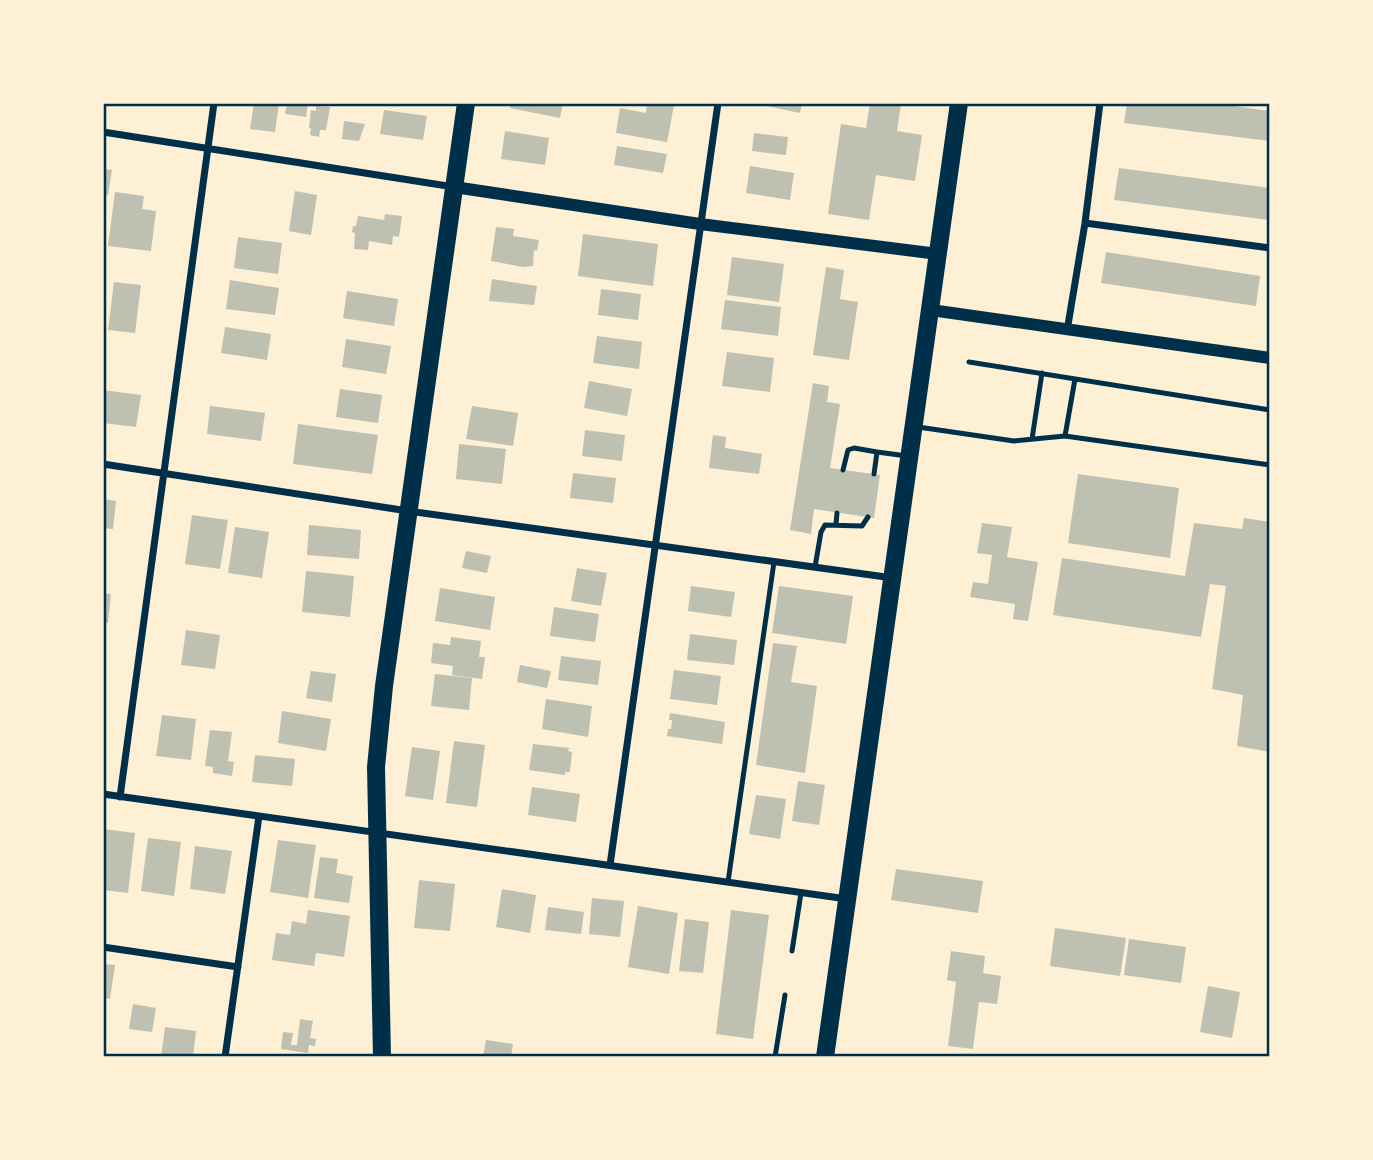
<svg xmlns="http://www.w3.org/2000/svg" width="1373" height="1160" font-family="'Alegreya Sans',sans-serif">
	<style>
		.building { fill: #bec0b2 }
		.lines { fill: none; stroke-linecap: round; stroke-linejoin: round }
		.service { stroke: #003049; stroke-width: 5 }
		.minor { stroke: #003049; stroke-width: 7 }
		.tertiary { stroke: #003049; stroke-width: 12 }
		.primary { stroke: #003049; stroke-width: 18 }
		.neatline { fill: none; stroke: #003049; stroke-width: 2.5 }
	</style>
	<rect width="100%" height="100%" fill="#fdf0d5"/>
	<path class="building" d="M254,103H279L275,132L250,129Z
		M287,103H308L306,117L285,114Z
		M511,103H563L560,118L510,108Z
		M647,103L674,105L667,142L616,133L620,108L646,113Z
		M752,103H802L800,113Z
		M870,103H901L897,131L922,135L915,181L876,175L869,220L828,214L841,124L866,128Z
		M1127,103H1211L1270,111V141L1124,123Z
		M316,106L330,107L326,130H320L319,137L310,135L311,128H309L311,110L316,111Z
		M384,110L427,116L423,140L380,134Z
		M344,121L365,124L359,141L342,139Z
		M505,131L549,138L545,165L501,159Z
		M754,133L788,137L786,155L752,151Z
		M617,146L667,154L663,173L614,165Z
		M750,166L794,173L790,200L746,193Z
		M1119,168L1270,188L1269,220L1114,200Z
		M103,169L112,170L108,195H103Z
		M295,191L317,195L311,235L289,231Z
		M115,192L144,196L142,209L156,211L151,251L108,246Z
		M385,214L402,216L399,237L393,236L392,245L369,241L368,250L354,249L355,233L352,232L353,226H356L358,216L384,220Z
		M496,227L514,229L513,236L539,240L537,251L534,250L533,266L523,267L491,261Z
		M583,234L658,244L653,286L578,276Z
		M238,237L282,243L278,274L234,268Z
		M1106,252L1260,276L1256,306L1101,283Z
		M732,257L784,264L779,302L727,295Z
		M826,267L844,270L840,299L858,302L849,360L813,355Z
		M492,279L537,286L534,305L489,301Z
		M230,280L279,288L275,315L226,309Z
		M114,282L141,285L135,333L108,330Z
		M601,289L641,294L638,320L598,315Z
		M347,291L398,299L394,326L343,318Z
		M725,300L781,307L778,336L721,329Z
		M225,327L271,334L267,360L221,353Z
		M597,336L642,342L639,369L593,363Z
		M346,339L391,346L386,374L342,367Z
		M727,352L774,358L770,392L722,386Z
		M589,381L632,389L627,416L584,408Z
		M813,383L829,386L827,402L840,404L830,468L880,475L874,518L814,509L811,534L790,530Z
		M340,389L382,395L378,423L336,417Z
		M103,390L141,395L136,427L103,423Z
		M210,406L265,413L261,441L207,434Z
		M472,406L518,413L513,446L466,439Z
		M298,424L378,435L372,474L293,464Z
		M585,430L625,435L622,461L582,456Z
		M713,435L726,437L725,448L762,454L759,474L709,468Z
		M459,444L506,449L502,484L456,479Z
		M573,473L616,478L613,503L570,498Z
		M1078,474L1179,488L1170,558L1068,543Z
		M103,499L116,501L113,529L103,528Z
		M192,515L228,520L220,569L185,564Z
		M1244,518L1270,522V752L1237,746L1243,695L1212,689L1226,586L1210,584L1201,637L1053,615L1062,558L1185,576L1194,523L1242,529Z
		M982,523L1012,527L1007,557L1038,562L1028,621L1013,619L1015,604L970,597L973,582L988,584L992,555L977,553Z
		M309,525L361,530L359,559L307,555Z
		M235,527L269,532L262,578L228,573Z
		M466,551L491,556L487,573L462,568Z
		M577,568L607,573L601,606L571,601Z
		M306,571L354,576L350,617L302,612Z
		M691,586L735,592L731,617L688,611Z
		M779,586L853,596L846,644L772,633Z
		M440,588L495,597L490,630L435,621Z
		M103,593L111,594L108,623L103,622Z
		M554,607L599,614L595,642L550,636Z
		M186,630L220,635L215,669L181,665Z
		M690,634L737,640L734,665L687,660Z
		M451,637L481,641L479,657H485L482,679L452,675L453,666L431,663L433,643L450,645Z
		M773,643L797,646L791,682L817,686L805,773L756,765Z
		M561,656L601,661L598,685L558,680Z
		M520,665L551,671L547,688L517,682Z
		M674,670L721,676L717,705L670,699Z
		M311,671L336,674L332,702L306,698Z
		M435,674L472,678L469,710L431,706Z
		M546,699L592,706L588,737L542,729Z
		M282,711L331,719L326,751L278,743Z
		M670,713L725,722L722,744L667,736L668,729H671L672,720H669Z
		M162,715L196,719L191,760L156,756Z
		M210,730L232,732L228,761L234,762L232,776L213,773V767L205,766Z
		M454,741L485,745L477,807L446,803Z
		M533,744L569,748L568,751L572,752L570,772H565V775L529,770Z
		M412,747L440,751L433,800L405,796Z
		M255,755L295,759L292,786L252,782Z
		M798,781L825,785L819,825L792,821Z
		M532,787L580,794L576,822L528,815Z
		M756,795L786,799L780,839L749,834Z
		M103,829L135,833L128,893L103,890Z
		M148,838L181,842L174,896L141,891Z
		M278,840L316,845L308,898L270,892Z
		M195,846L232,851L225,894L190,889Z
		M320,857L338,859L336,873L353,876L349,903L314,898Z
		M896,869L983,881L978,913L891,900Z
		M419,880L455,884L450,931L414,928Z
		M502,889L536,895L530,933L496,927Z
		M592,898L624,901L620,937L589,934Z
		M638,906L678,913L669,974L628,967Z
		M548,907L584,912L581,934L545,930Z
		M308,910L350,916L344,957L316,953L314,966L272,960L276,933L290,935L292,921L306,924Z
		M731,910L769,915L753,1039L716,1034Z
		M685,919L709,922L703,973L679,971Z
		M1055,928L1126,938L1120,976L1050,966Z
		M1129,939L1186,947L1181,983L1124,975Z
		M951,951L985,956L983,973L1001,976L997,1004L979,1002L973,1049L948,1046L956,982L947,980Z
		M103,964L115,965L110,999L103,998Z
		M1208,986L1240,992L1232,1038L1200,1032Z
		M133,1004L156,1008L152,1032L129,1029Z
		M300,1019L313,1021L310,1038L316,1039L315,1046L309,1045L308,1053L281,1049L283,1032L293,1033L291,1045H297Z
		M165,1027L196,1031L193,1057H161Z
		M486,1040L513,1044L511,1057H483Z"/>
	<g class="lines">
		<path class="service" d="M969,362L1270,410
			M918,427L1014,441L1065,436L1270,465
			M1065,436L1075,379
			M1032,439L1042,373
			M843,470L848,450L854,448L877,452
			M874,474L877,452L907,456
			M836,524L837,513
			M815,567L821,532L825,525L862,526L868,517
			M728,882L774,562
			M792,951L801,893
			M775,1057L785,995"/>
		<path class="minor" d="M103,132L454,187
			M1085,223L1270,248
			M1067,331L1085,223L1100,103
			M103,464L408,511L893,578
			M103,794L847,899
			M120,797L214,103
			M610,865L718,103
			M103,947L238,967
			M225,1057L259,816"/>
		<path class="tertiary" d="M454,187L700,224L938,254
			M931,310L1270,358"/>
		<path class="primary" d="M382,1057L376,767L384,686L466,103
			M825,1057L959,103"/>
	</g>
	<rect width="1373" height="1160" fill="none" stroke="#fdf0d5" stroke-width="210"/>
	<rect x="105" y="105" width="1163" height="950" class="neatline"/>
</svg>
